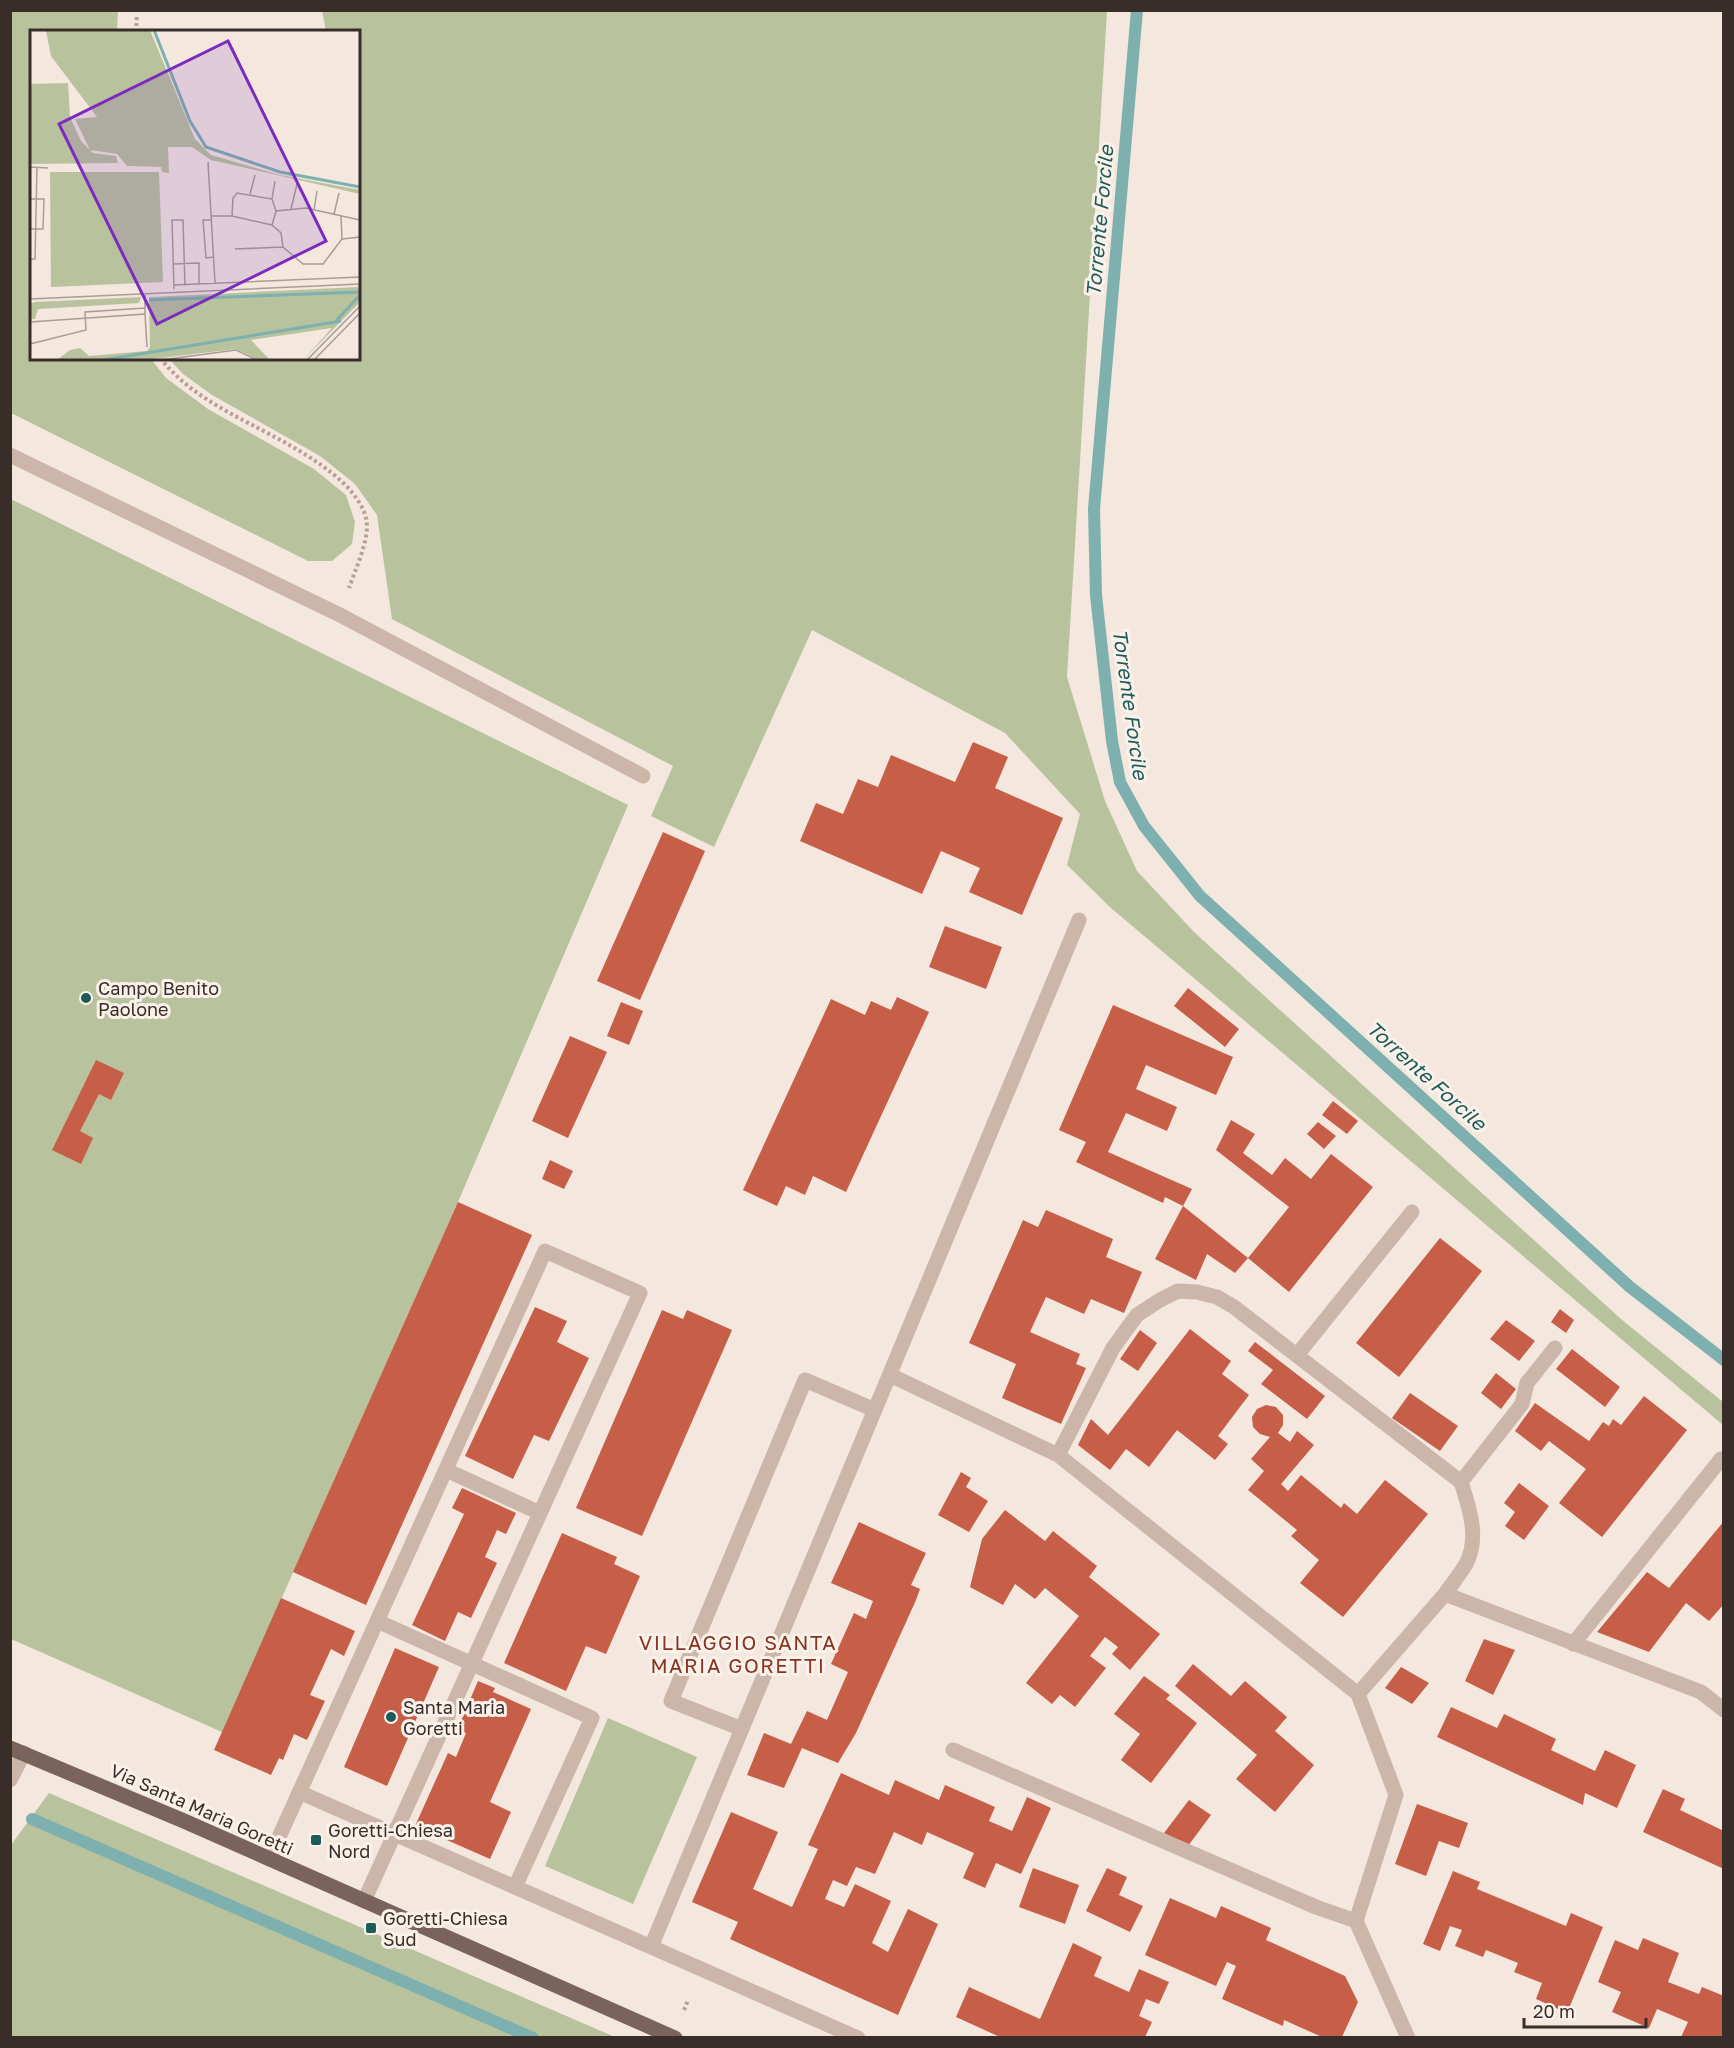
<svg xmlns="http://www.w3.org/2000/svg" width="1734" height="2048" font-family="'Golos Text',sans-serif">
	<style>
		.green { fill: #b8c29d }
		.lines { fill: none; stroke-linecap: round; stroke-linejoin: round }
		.stream { stroke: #7db0ae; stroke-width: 12 }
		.building { fill: #c65e48 }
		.path { stroke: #b7a093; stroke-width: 4; stroke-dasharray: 3 3; stroke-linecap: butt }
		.lane { stroke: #cbb6a9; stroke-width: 15 }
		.street { stroke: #cbb6a9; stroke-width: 15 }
		.primary { stroke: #7a635a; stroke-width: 15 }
		.poi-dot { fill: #1e5a5a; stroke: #faf2ea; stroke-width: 2 }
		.labels { text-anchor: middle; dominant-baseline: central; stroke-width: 6; stroke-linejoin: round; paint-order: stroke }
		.poi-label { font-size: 18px; fill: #382d29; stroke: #faf2ea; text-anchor: start }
		.street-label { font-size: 18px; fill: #382d29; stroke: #faf2ea }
		.water-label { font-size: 20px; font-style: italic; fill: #1e5a5a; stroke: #faf2ea }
		.neighbourhood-label { font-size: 20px; letter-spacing: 1.5px; fill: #873322; stroke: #faf2ea }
		.inset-river { fill: none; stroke: #7db0ae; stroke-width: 3 }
		.inset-road { fill: none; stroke: #a89d96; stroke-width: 1.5 }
		.view { fill: #7b2cbf; fill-opacity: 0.15; stroke: #7b2cbf; stroke-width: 3 }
		.inset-edge { fill: none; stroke: #382d29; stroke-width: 3 }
	</style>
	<rect width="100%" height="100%" fill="#f3e7de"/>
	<path class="green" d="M10,11H118L117,31L32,32V358L151,359L166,378L208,409L314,469L346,495L355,522L352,544L332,561H308L11,413Z
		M322,11H1107L1067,677L1105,801L1137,871L1195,933L1621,1319L1723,1402V1425L1111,908L1067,865L1080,814L1005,733L812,630L714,847L651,816L673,766L392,619L377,515L355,484L320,456L212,395L183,374L169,359L358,358V32L326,31Z
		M11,499L628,805L458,1202L222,1732L11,1639Z
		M608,1718L697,1757L633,1904L545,1866Z
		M49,1793L615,2037H11V1845Z"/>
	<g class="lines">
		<path class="stream" d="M1137,10L1094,509L1096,595L1112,741L1120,782L1144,826L1200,896L1630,1287L1724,1360
			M32,1819L533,2038"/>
	</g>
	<path class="building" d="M973,742L1008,757L995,788L1063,818L1022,915L969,892L980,868L941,851L922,894L800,841L816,803L843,814L858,779L878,787L891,755L955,782Z
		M663,832L705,851L640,1000L597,981Z
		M945,926L1002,947L986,989L929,967Z
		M1188,988L1239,1029L1225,1047L1174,1006Z
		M897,997L929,1012L846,1192L813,1176L805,1195L786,1186L777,1206L743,1190L831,999L865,1015L871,1001L891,1010Z
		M621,1002L643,1011L629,1045L607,1036Z
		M1113,1005L1233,1057L1216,1095L1146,1065L1136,1089L1177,1107L1167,1131L1126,1113L1108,1152L1192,1189L1183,1206L1165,1197L1163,1203L1076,1162L1086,1142L1059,1130Z
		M570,1036L607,1052L568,1138L532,1121Z
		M96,1060L124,1073L111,1100L99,1094L80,1131L93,1138L81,1164L52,1150Z
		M1333,1101L1358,1121L1347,1134L1322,1115Z
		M1231,1120L1255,1134L1243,1153L1272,1175L1285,1158L1311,1179L1331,1154L1373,1187L1289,1292L1248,1258L1289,1207L1216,1150Z
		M1318,1122L1336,1136L1324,1149L1307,1134Z
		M550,1160L573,1171L564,1189L542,1179Z
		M458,1202L532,1235L366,1605L293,1572Z
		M1183,1206L1248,1258L1235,1273L1207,1254L1196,1280L1155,1259Z
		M1046,1210L1113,1239L1106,1257L1142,1272L1124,1313L1091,1299L1084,1314L1046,1297L1030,1332L1080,1354L1076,1364L1086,1368L1061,1424L1002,1398L1016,1364L969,1343L1023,1220L1038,1227Z
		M1440,1238L1482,1271L1399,1377L1356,1343Z
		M535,1307L567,1321L557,1342L589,1358L549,1441L534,1435L513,1479L465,1456Z
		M1560,1309L1574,1320L1566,1333L1551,1322Z
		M662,1310L683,1319L687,1310L732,1330L642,1536L576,1508Z
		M1506,1320L1535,1341L1519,1361L1490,1339Z
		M1190,1329L1231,1361L1222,1374L1249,1395L1218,1436L1228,1444L1215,1460L1177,1430L1149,1467L1126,1449L1110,1470L1078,1445L1091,1419L1108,1435Z
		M1140,1330L1157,1343L1138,1371L1120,1359Z
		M1255,1342L1325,1396L1307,1419L1261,1384L1273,1370L1248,1351Z
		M1572,1349L1620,1387L1605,1407L1556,1369Z
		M1496,1373L1516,1389L1501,1409L1481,1393Z
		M1410,1393L1458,1426L1440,1451L1392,1418Z
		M1644,1396L1687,1430L1602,1537L1559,1503L1586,1469L1549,1441L1541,1451L1515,1431L1535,1403L1589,1441L1603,1422L1609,1426L1613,1419L1621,1425Z
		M1266,1405L1276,1407L1283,1415V1425L1278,1433L1290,1442L1297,1431L1314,1445L1281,1484L1288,1491L1301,1475L1341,1508L1344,1503L1357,1514L1385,1480L1428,1514L1343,1617L1300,1583L1319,1560L1291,1536L1297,1530L1248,1490L1264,1471L1251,1459L1270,1437L1260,1434L1253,1427L1252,1417L1257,1409Z
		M961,1472L971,1478L966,1487L988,1501L969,1532L938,1515Z
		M1519,1483L1549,1506L1524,1540L1505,1526L1515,1512L1504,1503Z
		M462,1488L516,1513L506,1534L497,1530L485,1557L497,1563L471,1618L458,1612L445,1641L412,1625L464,1514L452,1508Z
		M1005,1510L1045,1541L1053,1531L1097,1566L1089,1577L1160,1634L1130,1670L1112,1654L1118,1647L1105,1637L1090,1656L1106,1668L1075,1707L1060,1695L1052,1704L1026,1683L1079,1616L1045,1588L1035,1599L1015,1584L1003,1605L970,1587L982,1539Z
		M1724,1521V1604L1709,1621L1686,1603L1649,1652L1597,1632L1647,1572L1669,1588Z
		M859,1522L926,1553L911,1585L920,1589L916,1600L856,1733L838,1763L802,1748L784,1788L747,1775L764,1733L791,1744L807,1711L827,1720L848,1672L831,1664L854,1613L866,1619L873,1601L831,1583Z
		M562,1533L617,1557L614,1564L640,1576L606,1654L586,1646L566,1691L504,1663Z
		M281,1598L355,1631L344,1656L331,1649L310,1695L325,1701L307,1740L294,1734L283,1760L279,1758L271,1775L214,1750Z
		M1484,1639L1515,1650L1493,1695L1465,1681Z
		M395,1648L439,1667L387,1786L344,1767Z
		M1193,1664L1231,1696L1245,1681L1287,1717L1275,1731L1314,1765L1275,1812L1236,1779L1257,1755L1175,1686Z
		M1401,1667L1429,1683L1412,1704L1385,1688Z
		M1144,1676L1170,1695L1166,1699L1197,1723L1151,1783L1121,1760L1140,1734L1114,1714Z
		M478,1681L495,1688L493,1692L531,1709L490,1802L511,1812L490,1859L415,1826L448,1753L456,1757L466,1733L457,1730Z
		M1451,1707L1497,1728L1504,1714L1556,1739L1551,1750L1595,1771L1605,1750L1636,1765L1617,1808L1585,1793L1583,1805L1437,1737Z
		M841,1773L889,1795L895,1780L939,1800L945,1785L995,1807L989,1821L1012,1831L1027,1797L1051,1808L1021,1874L996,1863L985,1888L963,1878L974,1853L927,1832L922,1845L894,1832L875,1874L856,1867L847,1886L833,1880L825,1899L844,1907L855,1884L891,1901L872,1943L888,1952L908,1909L938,1924L898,2015L730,1939L738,1922L692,1902L731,1812L778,1832L753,1889L792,1907L818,1849L808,1845Z
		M1663,1789L1685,1799L1680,1810L1724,1831V1869L1643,1832Z
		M1189,1800L1211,1815L1188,1846L1164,1833Z
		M1417,1804L1468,1823L1459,1848L1439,1841L1426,1876L1395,1864Z
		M1033,1868L1079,1885L1065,1924L1019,1907Z
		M1107,1868L1127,1877L1119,1895L1143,1906L1130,1932L1086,1911Z
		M1453,1871L1480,1882L1477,1889L1566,1926L1571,1913L1603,1927L1567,2013L1536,1999L1542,1983L1514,1972L1518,1963L1486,1950L1483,1957L1455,1946L1462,1930L1450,1926L1440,1951L1423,1944Z
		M1170,1898L1216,1918L1221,1906L1271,1928L1266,1940L1345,1976L1358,2002L1342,2037H1322L1284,2020L1283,2026L1222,1999L1236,1966L1227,1962L1216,1986L1145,1955Z
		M1643,1938L1679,1953L1668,1982L1699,1994L1702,1987L1724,1996V2037H1681L1688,2022L1657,2009L1649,2028L1612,2012L1621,1992L1598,1982L1615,1940L1638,1950Z
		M1073,1943L1102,1957L1094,1976L1129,1992L1139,1969L1169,1982L1159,2004L1146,1999L1139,2016L1152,2022L1145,2037H1000L956,2017L969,1987L1040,2019Z"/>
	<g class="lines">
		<path class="path" d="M136,32L137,14
			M160,358C174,375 189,388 208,400C251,429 352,465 366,518C371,537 355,570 349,588
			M684,2010L688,2000"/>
		<path class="lane" d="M10,455L340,615L643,776"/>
		<path class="street" d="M1297,1355L1412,1212
			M890,1375L1058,1455L1358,1694L1396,1795L1356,1921L1408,2038
			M1058,1455L1113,1348L1137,1315L1160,1300L1178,1291L1197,1292L1217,1297L1234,1307L1461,1482
			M446,1470L540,1513
			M1445,1594C1452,1584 1460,1574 1466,1564C1480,1538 1469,1507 1461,1482L1522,1404L1527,1383L1555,1348
			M377,1621L592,1718L515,1887
			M1573,1644L1721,1459
			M1358,1694L1445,1594L1701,1692L1724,1710
			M742,1729L671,1701L805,1380L875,1410
			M953,1750L1316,1907L1356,1921
			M10,1780L24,1753
			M299,1792L858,2038
			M269,1859L545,1251L640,1293L364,1901
			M651,1947L1079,920"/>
		<path class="primary" d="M10,1748L184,1821L675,2038"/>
	</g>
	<g class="poi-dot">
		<circle cx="86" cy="998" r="6"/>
		<circle cx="391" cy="1717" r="6"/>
		<rect x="310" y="1834" width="12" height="12" rx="3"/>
		<rect x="365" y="1922" width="12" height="12" rx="3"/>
	</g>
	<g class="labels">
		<g class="poi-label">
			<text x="98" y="988">Campo Benito<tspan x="98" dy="21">Paolone</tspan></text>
			<text x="403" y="1707">Santa Maria<tspan x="403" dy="21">Goretti</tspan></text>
			<text x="328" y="1830">Goretti-Chiesa<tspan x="328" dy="21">Nord</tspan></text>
			<text x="383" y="1918">Goretti-Chiesa<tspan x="383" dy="21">Sud</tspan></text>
		</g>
		<g class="street-label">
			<text transform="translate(202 1809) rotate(24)">Via Santa Maria Goretti</text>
		</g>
		<g class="water-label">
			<text transform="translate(1099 221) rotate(-85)">Torrente Forcile</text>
			<text transform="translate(1131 704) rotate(82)">Torrente Forcile</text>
			<text transform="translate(1427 1075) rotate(42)">Torrente Forcile</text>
		</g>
		<g class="neighbourhood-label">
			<text x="738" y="1642">VILLAGGIO SANTA<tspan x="738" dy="23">MARIA GORETTI</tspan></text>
		</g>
	</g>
	<g transform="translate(30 30)">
		<rect width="330" height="330" fill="#f3e7de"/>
		<path d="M120,0L165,109L181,125L250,145L330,160V164L181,130L162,117H138L139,143L132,142L131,137L97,136L87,124L60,120L45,89L67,87L21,26L16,1ZM38,53L40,87L51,111L63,123L86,126L88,133L0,134V54ZM20,142H129L133,252L21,257ZM330,257V272L273,330L302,298L221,310L240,330H229L206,319L114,330H27L40,320L50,318L59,326L117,321L120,317L119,267ZM111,267L109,273L8,279L5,289H0V274L5,272Z" fill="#b8c29d"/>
		<path class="inset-river" d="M124,0L160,91L176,117L250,142L330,157M119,270L330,262M306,291L330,265M73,330L311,291"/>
		<path class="inset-road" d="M178,132L185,253M0,137L18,138M245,151L242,169L246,181M220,164L225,145M0,169H14L13,199H0M261,179L267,154M284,180L287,161M304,184L309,163M181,186H202L242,195L251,203L253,217L273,234H293L312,209L311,186M202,186L203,168L207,163L242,169M182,190H173L176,228L184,227M242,195L246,181L276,178L330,190M312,209L330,207M205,219L253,217M0,229H5L7,137M143,234L169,233V254M144,255L330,247M144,259L142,190H153L155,256M0,269L330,254M115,284L117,317M0,292L115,284V264M0,314L56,300L55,282L115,278M131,330L206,320L227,330M277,330L330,276M284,330L330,283"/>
		<path class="view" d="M198,11L296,211L127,294L29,94Z"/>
		<rect width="330" height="330" class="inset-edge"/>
	</g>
	<rect width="1734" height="2048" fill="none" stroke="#382d29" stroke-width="24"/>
	<path d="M1524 2018v9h122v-9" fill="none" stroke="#382d29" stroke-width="3"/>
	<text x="1533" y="2018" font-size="18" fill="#382d29" stroke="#faf2ea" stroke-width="4.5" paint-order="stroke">20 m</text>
</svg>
